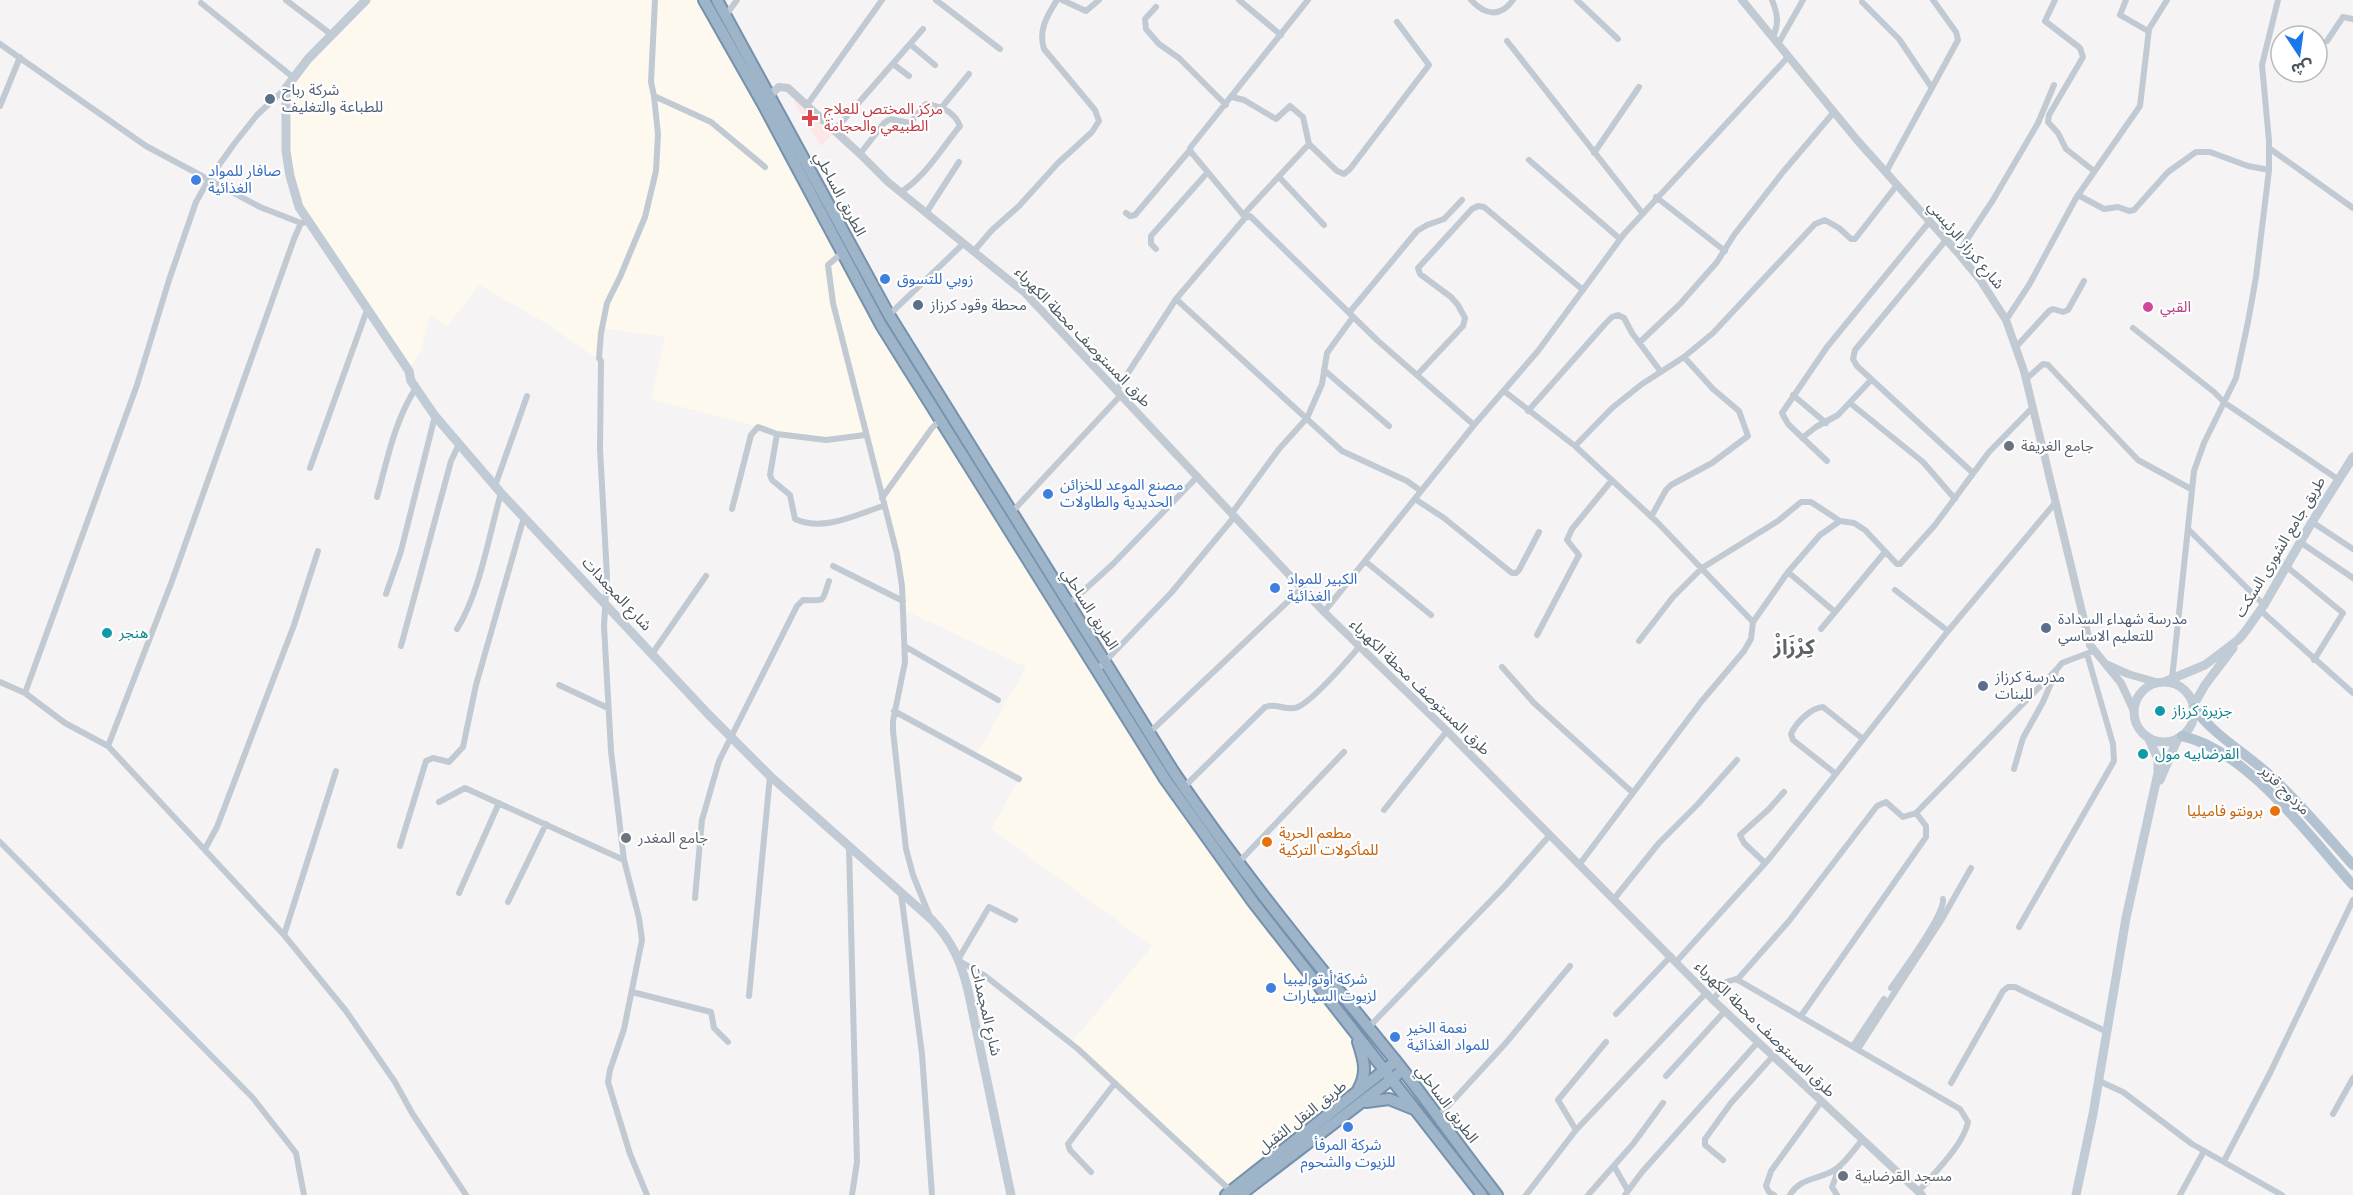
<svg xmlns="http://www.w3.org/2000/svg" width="2353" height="1195" font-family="Roboto,'Noto Sans Arabic',sans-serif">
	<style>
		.commercial { fill: #fdf9ef }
		.medical { fill: #fce7e6 }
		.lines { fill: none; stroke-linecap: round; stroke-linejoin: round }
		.trunk-casing { stroke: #7591ad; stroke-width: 14 }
		.minor { stroke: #c1cad2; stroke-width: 6 }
		.tertiary { stroke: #c1cad2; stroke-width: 8 }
		.secondary { stroke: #c1cbd6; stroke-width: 9 }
		.primary { stroke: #b3c2d1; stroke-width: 10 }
		.trunk { stroke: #9eb4c9; stroke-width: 10 }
		.service-dot { fill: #5c6f8a; stroke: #fff; stroke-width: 2 }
		.health-dot { fill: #e0444e; stroke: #fff; stroke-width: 2 }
		.shop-dot { fill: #3f7fe0; stroke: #fff; stroke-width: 2 }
		.hotel-dot { fill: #d1479c; stroke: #fff; stroke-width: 2 }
		.worship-dot { fill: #6b7280; stroke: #fff; stroke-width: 2 }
		.culture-dot { fill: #0f9aa8; stroke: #fff; stroke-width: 2 }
		.food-dot { fill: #e8710a; stroke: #fff; stroke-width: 2 }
		.labels { text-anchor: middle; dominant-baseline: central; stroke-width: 4.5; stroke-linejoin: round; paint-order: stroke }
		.service-label { font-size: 15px; fill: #4e5e75; stroke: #fff; text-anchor: start }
		.health-label { font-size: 15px; fill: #be3a42; stroke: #fff; text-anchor: start }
		.shop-label { font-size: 15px; fill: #366cbe; stroke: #fff; text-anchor: start }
		.street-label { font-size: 15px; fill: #4a5661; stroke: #fff }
		.hotel-label { font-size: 15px; fill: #b23c85; stroke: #fff; text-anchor: start }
		.worship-label { font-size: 15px; fill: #5b616d; stroke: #fff; text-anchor: start }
		.culture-label { font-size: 15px; fill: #0d838f; stroke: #fff; text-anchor: start }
		.food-label { font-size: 15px; fill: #c56008; stroke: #fff; text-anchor: end }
		.district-label { font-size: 21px; font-weight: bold; fill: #5f6368; stroke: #fff }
	</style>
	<rect width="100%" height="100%" fill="#f5f3f3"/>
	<path class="commercial" d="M366,0H704L852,270L1165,779L1355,1033L1362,1083L1231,1191L1070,1044L1152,946L991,829L1019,779L975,757L1026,667L904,610L902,586L865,435L826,440L802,438L651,399L665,337L602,328L601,361L542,321L479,285L447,327L430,315L421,350L409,371L299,207L290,176L286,88Z"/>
	<path class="medical" d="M797,98L833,134L821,146L794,102Z"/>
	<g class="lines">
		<g class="trunk-casing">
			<path id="trunk" d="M704,0L763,104L881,325L1165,779L1253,902L1482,1195
				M717,0L889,315L1173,771C1241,872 1319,966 1395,1060C1430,1104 1462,1151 1497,1195
				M1358,1042C1364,1060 1368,1073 1358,1090
				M1366,1102L1389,1099L1414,1109
				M1226,1195L1391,1065
				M1240,1195L1397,1075"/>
		</g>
		<path class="minor" d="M286,0L332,35
			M936,0L1000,49
			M1062,0L1086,11L1099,0
			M1239,0L1281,35
			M1471,0C1485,15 1500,18 1513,0
			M1577,0L1618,39
			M1772,0C1778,15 1779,23 1773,37
			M2055,0L2045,21L2080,48L2083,57L2049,115L2048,122L2058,133L2066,149L2094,171
			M2126,0L2120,15L2148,31
			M1862,2L1899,39L1932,88
			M201,3L294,78
			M1156,7L1145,19L1146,29L1159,44L1179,58L1226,105
			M726,15L737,0
			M1507,41L1643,214
			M2327,41L2343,17L2353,19
			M0,44L146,146L260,207L301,223
			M910,44L935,65
			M1778,44L1803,0
			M893,64L909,76
			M654,96L711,122L765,167
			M1232,97L1244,100L1276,119L1290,106L1303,117L1309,144
			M807,105L882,0
			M0,106L20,57
			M942,107L969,74
			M834,131L923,29
			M2269,148L2353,208
			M1594,153L1639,87
			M860,154L884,123L890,119L910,123L926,104C941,106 954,111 960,126C941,149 926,176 901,192
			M1529,160L1620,239
			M1886,172L1958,40L1956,32L1933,0
			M1279,177L1324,225
			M2078,195L2104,209L2118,207L2129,211L2134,210L2168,172L2196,152H2210L2248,166L2269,170
			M1656,197L1725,251
			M926,213L959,162
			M1126,213L1130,216L1135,215L1190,150
			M1243,215L1309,144L1337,171L1344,174L1350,169L1429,65L1397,22
			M1245,217L1191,152L1190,148L1308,0
			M1946,240L1865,338L1855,350L1853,359L1857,366L1973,473
			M1156,249L1151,244V236L1207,173
			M974,251L992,230L1019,206L1058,163L1092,132L1099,121L1095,110L1044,49C1038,30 1047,16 1057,0
			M843,252L828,265L833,303L897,554L902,586L905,662L893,721V731L906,849L913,875L930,917
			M1958,253L1993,200L2038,123L2054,85
			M1176,299L1342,451L1407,481L1421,491
			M1349,313L1417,231L1427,225L1444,219L1462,200
			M889,315L963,244
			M2006,320L2029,285L2076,198L2140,106L2149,29L2167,0
			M2133,328L2214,392L2225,403L2339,480
			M1640,342L1680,304L1717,262L1734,235L1783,172L1834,112
			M2016,347L2049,311L2053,309L2063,312L2068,310L2084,281
			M1324,370L1389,426
			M1418,374L1463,326L1465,318L1458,305L1451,297L1420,274L1418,268L1472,209L1478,206L1484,207L1583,290
			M2026,379L2043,364L2048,365L2138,460L2191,489
			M1117,390L1176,299L1245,218L1250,216L1378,341L1474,425
			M1504,391L1575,446L1657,522L1753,622
			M1793,395L1826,423
			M1850,403L1923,462L1955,499
			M1528,411L1605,324L1612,317L1618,315L1624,318L1632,333L1661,372
			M777,434L770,475L772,480L790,495L795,519C824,532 855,515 883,506
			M1802,438L1816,427L1838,415L1871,380
			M1575,446L1612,408L1642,384L1684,357L1713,333L1815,224L1825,220L1839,228L1851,239H1855L1897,185
			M1827,461L1788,424L1782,413L1827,347L1930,221
			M310,468L367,310
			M495,486L527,396
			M377,497C387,461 395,419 416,388
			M882,498L932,428L940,420
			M1415,499L1444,518L1512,573H1516L1519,570L1539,532
			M732,509L751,435L758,427L777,434L826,440L865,435
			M1012,512L1121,395
			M1232,513L1279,449L1307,418L1322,384L1327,353L1353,317
			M1651,517L1666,490L1671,485L1712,463L1748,436L1739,411L1713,389L1684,357
			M2312,522L2353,549
			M2189,530L2264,605
			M2300,542L2353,578
			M1365,561L1431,615
			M833,566L903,601
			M2286,566L2343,613L2314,660
			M1788,572L1835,612
			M1895,590L1948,631
			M386,594L401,551L435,416
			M1069,604L1113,564L1198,476
			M2260,610L2353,693
			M1324,612L1474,425L1538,351L1624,234L1788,57
			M457,629C480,592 489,535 501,493
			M1821,629L1885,552
			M1537,635L1579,555L1567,540L1572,529L1612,480
			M1639,641L1673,597L1702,568L1778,521L1801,502H1811L1840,521L1854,523L1865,530L1897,564H1900L1935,525L1989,452L2033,407
			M401,646L451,461L459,444
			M906,647L998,700
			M652,654L706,576
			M1502,667L1534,703L1632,792
			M1097,670L1171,593L1235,516
			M2172,679L2194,471L2204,443L2236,378L2248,322L2256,277L2269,170V141L2262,65L2278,0
			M0,682L25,693L65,723L108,746L284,935L346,1011L395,1082L412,1113L466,1195
			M559,685L608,708
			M25,693L137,385L169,280L196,202L209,179L234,144L257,115L286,88
			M894,711L1019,779
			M1149,733L1301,589
			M108,746L172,581L294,239L301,223L308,222
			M2014,769L2023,738L2043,702L2057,669L2062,663L2091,652
			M1836,774L1793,740L1791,734C1796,723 1810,708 1823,707L1863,739
			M1184,787L1265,707C1276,702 1287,712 1298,707C1314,700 1347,661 1360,646
			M439,802L465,788L624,860
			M1384,810L1447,731
			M0,842L253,1098L296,1153L304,1195
			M400,846L426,761L433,758L449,762L463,747L476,685L524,517
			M849,847L857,1162L852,1195
			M205,849L217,827L294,625L318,551
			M1238,863L1344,752
			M1765,863L1744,843L1740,835L1769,809L1784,792
			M1579,865L1701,702L1744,651L1751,639L1753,622L1788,572L1820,535L1840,521
			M459,893L499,803
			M901,893L922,1054L932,1195
			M695,898L702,820L719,761L797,606L803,600C826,600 821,604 829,581
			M1614,899L1659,843L1698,804L1737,760
			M508,902L546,824
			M2019,927L2114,761L2113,744L2087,654
			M284,935L336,771
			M959,958L989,907L1015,920
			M961,962L984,975L1078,1049L1231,1191
			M1676,962L1769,859L1948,631L2055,503
			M1737,980L1789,921L1877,806L1886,802L1903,817L1916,813L2057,669
			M1891,988C1902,972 1945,915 1943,899
			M632,992L711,1012L714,1028L728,1042
			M749,996L770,776
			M1713,1000L1726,982L1736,979L1960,1109L1968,1122C1963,1146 1934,1173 1918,1192
			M1616,1014L1671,956
			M1801,1016L1926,837V826L1916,813
			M1368,1028L1504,887L1550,835
			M1853,1046L1884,999
			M1858,1049L1942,919L1971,868
			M1666,1076L1725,1011
			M2099,1081L2123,1092L2192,1144L2282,1195
			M1951,1083L2003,991L2008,987H2015L2107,1032
			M2333,1114L2353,1078
			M1438,1117L1505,1044L1570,966
			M1576,1130L1558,1100L1606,1042
			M1723,1160L1705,1145V1139L1731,1103L1773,1056
			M2224,1161L2270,1073L2353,900
			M1614,1166L1627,1189
			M1091,1172L1070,1150L1068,1144L1115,1083
			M647,1195L630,1154L608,1082L610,1070L624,1029L642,940L639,918L624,860L611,751L604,626L607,576L600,449L601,361L599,358L601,333L607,303L620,277L645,217L656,171L658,134L654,96L651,82L655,0
			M1526,1195L1576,1130L1706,993
			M1588,1195L1633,1144L1663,1103
			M1625,1195L1642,1172L1758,1042
			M1774,1195L1769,1192L1766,1186L1771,1171L1821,1102
			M1790,1195C1800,1177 1820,1180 1836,1169C1846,1162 1854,1150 1862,1140
			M1837,1195L1832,1187L1840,1166
			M2180,1195L2204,1151"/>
		<path class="tertiary" d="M1742,0L1857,140L1958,253L1981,281L2006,320L2024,371L2090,645L2121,683L2134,711
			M769,96L779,87L788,88L860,154L888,182L1025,293L1324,612L1447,731L1713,1000L1922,1195
			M2108,665L2128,674L2159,683"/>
		<path class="secondary" d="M366,0L308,59L286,88V151L290,176L299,207L409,371L411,381L435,416L501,493L709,715L770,776L932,920C952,941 961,962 968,990L1011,1195
			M2164,682L2205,665L2238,640L2245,632L2264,605L2312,522L2353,457
			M2134 712a30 30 0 1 1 60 0a30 30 0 1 1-60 0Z
			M2193,706L2205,685L2233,648
			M2160,780L2178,738
			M2076,1195L2093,1114L2126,918L2158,773V759L2148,737"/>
		<path class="primary" d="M2194,708C2215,737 2248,754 2274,779C2302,806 2327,836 2353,865
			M2182,736C2247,750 2310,837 2353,885"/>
		<use href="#trunk" class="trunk"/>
	</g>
	<g class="service-dot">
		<circle cx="270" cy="99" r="6"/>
		<circle cx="918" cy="305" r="6"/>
		<circle cx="2046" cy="628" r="6"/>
		<circle cx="1983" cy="686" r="6"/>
	</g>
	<path class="health-dot" d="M807 109h6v6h6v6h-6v6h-6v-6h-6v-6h6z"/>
	<g class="shop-dot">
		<circle cx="196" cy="180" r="6"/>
		<circle cx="885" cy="279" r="6"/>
		<circle cx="1048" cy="494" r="6"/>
		<circle cx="1275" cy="588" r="6"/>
		<circle cx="1271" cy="988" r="6"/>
		<circle cx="1395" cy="1037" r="6"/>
		<circle cx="1348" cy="1127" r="6"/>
	</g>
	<circle class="hotel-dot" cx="2148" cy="307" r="6"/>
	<g class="worship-dot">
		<circle cx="2009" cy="446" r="6"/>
		<circle cx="626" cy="838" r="6"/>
		<circle cx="1843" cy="1176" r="6"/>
	</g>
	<g class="culture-dot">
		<circle cx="107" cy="633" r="6"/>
		<circle cx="2160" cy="711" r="6"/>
		<circle cx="2143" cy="754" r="6"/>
	</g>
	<g class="food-dot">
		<circle cx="2275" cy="811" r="6"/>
		<circle cx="1267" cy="842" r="6"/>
	</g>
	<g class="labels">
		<g class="service-label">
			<text x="282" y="90">شركة رباح<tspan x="282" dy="17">للطباعة والتغليف</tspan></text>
			<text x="930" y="305">محطة وقود كرزاز</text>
			<text x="2058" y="619">مدرسة شهداء السدادة<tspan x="2058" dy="17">للتعليم الاساسي</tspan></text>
			<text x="1995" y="677">مدرسة كرزاز<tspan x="1995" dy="17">للبنات</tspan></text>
		</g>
		<g class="health-label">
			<text x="824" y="109">مركز المختص للعلاج<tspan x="824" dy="17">الطبيعي والحجامة</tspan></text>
		</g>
		<g class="shop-label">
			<text x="208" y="171">صافار للمواد<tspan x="208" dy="17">الغذائية</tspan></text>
			<text x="897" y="279">زوبي للتسوق</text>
			<text x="1060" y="485">مصنع الموعد للخزائن<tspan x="1060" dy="17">الحديدية والطاولات</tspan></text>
			<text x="1287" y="579">الكبير للمواد<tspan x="1287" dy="17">الغذائية</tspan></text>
			<text x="1283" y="979">شركة أوتو ليبيا<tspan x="1283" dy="17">لزيوت السيارات</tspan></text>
			<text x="1407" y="1028">نعمة الخير<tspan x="1407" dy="17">للمواد الغذائية</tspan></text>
			<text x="1348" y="1145" text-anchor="middle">شركة المرفأ<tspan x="1348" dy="17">للزيوت والشحوم</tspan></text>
		</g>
		<g class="street-label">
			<text transform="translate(840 194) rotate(62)">الطريق الساحلي</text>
			<text transform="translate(1966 245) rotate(50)">شارع كرزاز الرئيسي</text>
			<text transform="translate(1083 337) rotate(46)">طرق المستوصف محطة الكهرباء</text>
			<text transform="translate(2280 547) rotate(-59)">طريق جامع الشورى السكت</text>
			<text transform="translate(617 594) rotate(47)">شارع المجمدات</text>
			<text transform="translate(1090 609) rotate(58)">الطريق الساحلي</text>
			<text transform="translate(1420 687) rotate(44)">طرق المستوصف محطة الكهرباء</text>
			<text transform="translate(2285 790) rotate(45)">مزدوج قزير</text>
			<text transform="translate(986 1010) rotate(77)">شارع المجمدات</text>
			<text transform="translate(1765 1029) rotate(44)">طرق المستوصف محطة الكهرباء</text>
			<text transform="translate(1447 1104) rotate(53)">الطريق الساحلي</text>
			<text transform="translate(1302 1117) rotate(-38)">طريق النقل الثقيل</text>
		</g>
		<g class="hotel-label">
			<text x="2160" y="307">القبي</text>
		</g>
		<g class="worship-label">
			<text x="2021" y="446">جامع الغريفة</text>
			<text x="638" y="838">جامع المغدر</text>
			<text x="1855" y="1176">مسجد القرضابية</text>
		</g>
		<g class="culture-label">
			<text x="119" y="633">هنجر</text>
			<text x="2172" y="711">جزيرة كرزاز</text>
			<text x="2155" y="754">القرضابيه مول</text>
		</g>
		<g class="food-label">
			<text x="2263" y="811">برونتو فاميليا</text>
			<text x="1279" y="833" text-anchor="start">مطعم الحرية<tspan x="1279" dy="17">للمأكولات التركية</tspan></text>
		</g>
		<g class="district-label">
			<text x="1794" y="647">كِرْزَازْ</text>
		</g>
	</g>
	<g transform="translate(2299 54) rotate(167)"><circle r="28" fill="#ffffff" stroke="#b7bbc0" stroke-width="1.5"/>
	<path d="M0-4.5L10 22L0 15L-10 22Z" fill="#1877e9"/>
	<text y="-9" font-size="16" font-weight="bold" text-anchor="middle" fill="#4a5661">ش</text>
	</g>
</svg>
